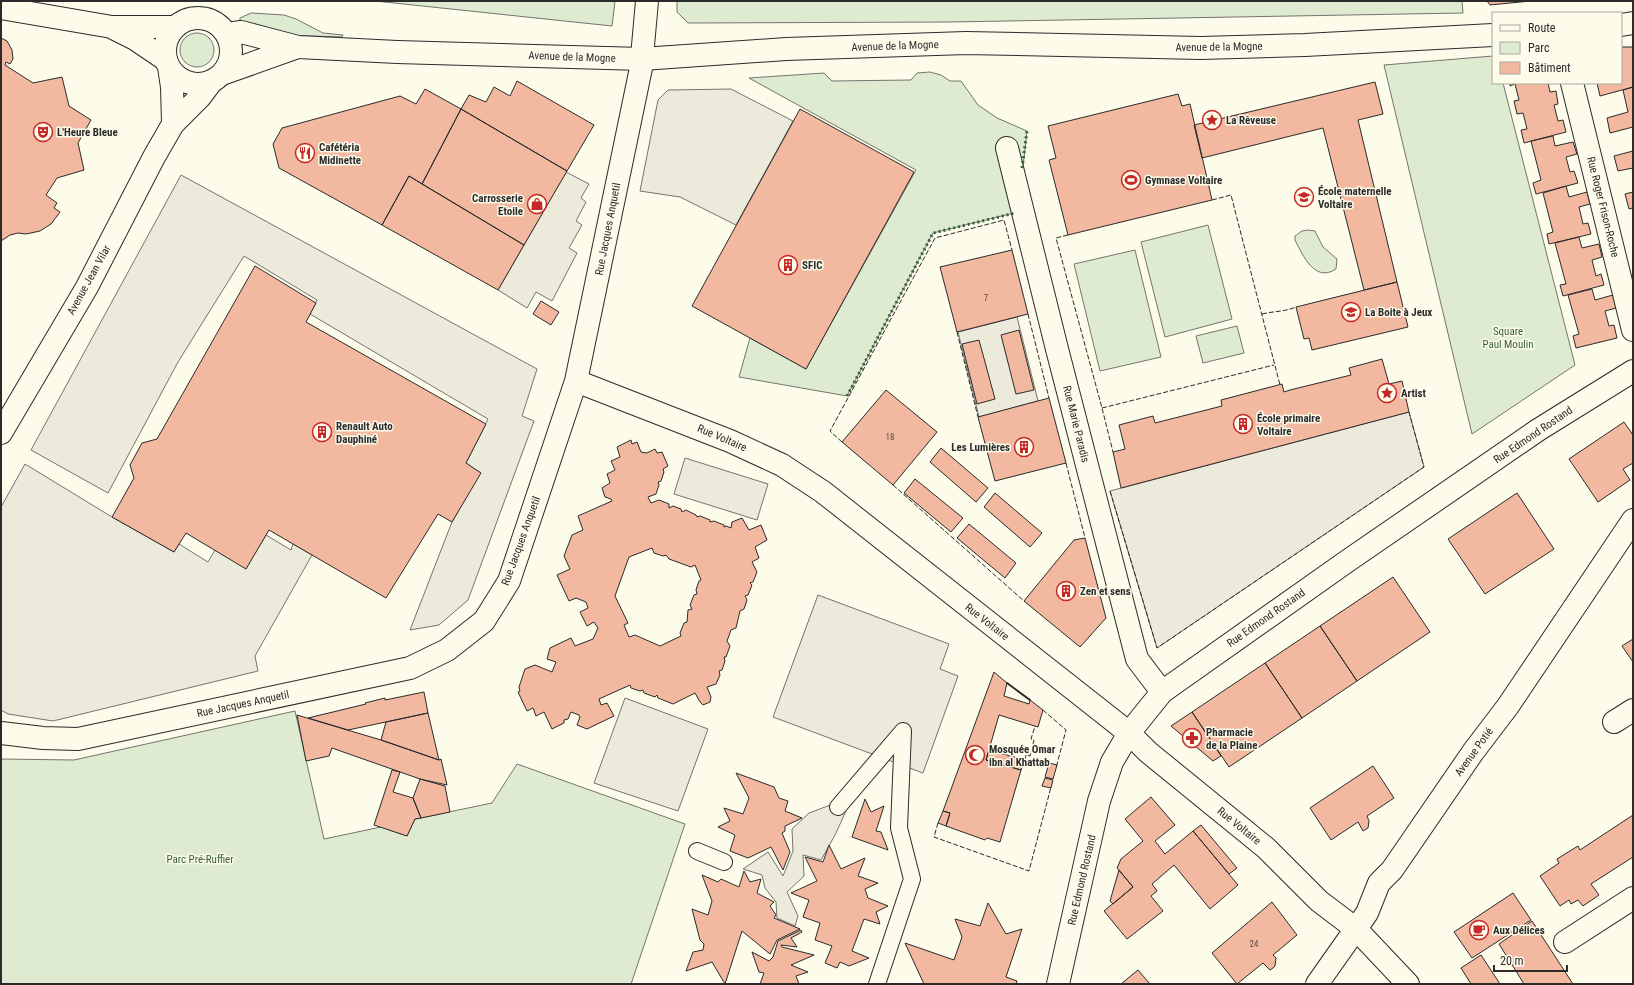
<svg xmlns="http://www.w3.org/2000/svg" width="1634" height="985" font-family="'Roboto Condensed',sans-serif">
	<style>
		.green { fill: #deebd1; stroke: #74746e }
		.parking { fill: #eceadb; stroke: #74746e }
		.building { fill: #f2b8a0; stroke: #2b2b2b; fill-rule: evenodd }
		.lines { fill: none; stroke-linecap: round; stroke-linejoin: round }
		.pedestrian-casing { stroke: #2b2b2b; stroke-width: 18 }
		.minor-casing { stroke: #2b2b2b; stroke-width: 24 }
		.tertiary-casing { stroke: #2b2b2b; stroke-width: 24 }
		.secondary-casing { stroke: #2b2b2b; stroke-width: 24 }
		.pedestrian { stroke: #fdfbea; stroke-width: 16 }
		.minor { stroke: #fdfbea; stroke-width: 22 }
		.tertiary { stroke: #fdfbea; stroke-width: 22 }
		.secondary { stroke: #fdfbea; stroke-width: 22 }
		.hedge { stroke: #34623c; stroke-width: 3; stroke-dasharray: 2 3; stroke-linecap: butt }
		.fence { stroke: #2b2b2b; stroke-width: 1; stroke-dasharray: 5 2; stroke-linecap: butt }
		.wall { stroke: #2b2b2b; stroke-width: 2 }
		.labels { text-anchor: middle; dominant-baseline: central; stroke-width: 3; stroke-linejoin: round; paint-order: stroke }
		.number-label { font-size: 9px; fill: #5d4e48 }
		.street-label { font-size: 11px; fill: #2b2b2b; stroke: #fdfbea }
		.poi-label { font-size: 11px; font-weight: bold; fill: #2b2b2b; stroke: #fdfbea; text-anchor: start }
		.park-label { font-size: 11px; fill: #34623c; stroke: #fdfbea }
	</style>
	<rect width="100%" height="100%" fill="#fdfbea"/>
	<path class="green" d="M375,1H615L612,26Z
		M677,1H1462L1463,13L950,22L688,23L677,12Z
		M251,13L284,15L296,19L323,33L343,35L342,37L279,35L242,24L240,21V18Z
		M180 50a17 17 0 1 1 34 0a17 17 0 1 1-34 0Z
		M1493,56V83H1503L1575,365L1472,434L1384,65Z
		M930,72L941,75L950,81H961L978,105L997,118L1027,131L1018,212L933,233L847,396L739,377L750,338L806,369L916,170L749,78L824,73L832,81L911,80L917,73Z
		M1208,225L1232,319L1165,337L1141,242Z
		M1308,230L1315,231L1323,247L1337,259L1336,269C1315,283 1303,256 1295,240V236L1302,231Z
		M1135,250L1161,357L1100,371L1074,264Z
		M1237,326L1244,353L1203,363L1196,336Z
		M295,711L324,839L381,827L407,836L415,819L492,803L517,764L685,824L631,984H1V759L74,760Z"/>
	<path class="parking" d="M731,89L793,121L736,225L680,197L640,191L658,100L668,90Z
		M566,172L589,184L581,198L586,202L576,221L582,225L569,248L577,253L552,301L536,292L527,308L498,290Z
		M181,175L537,369L522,416L534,421L468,600L439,625L410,630L452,522L480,473L466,463L488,419L310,314L317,300L244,256L178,362L108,493L31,450Z
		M1017,317L1038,401L979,417L958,332Z
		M1409,412L1424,467L1157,648L1110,491Z
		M685,458L768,484L757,520L674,494Z
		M25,464L112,517L174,552L179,544L208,562L215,550L246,568L266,535L291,550L293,544L312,555L255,656L258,671L53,721L8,714L1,710V507Z
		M818,595L949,644L940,669L958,676L923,773L773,717Z
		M625,698L708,729L678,811L594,783Z
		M833,804L846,811L835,835L821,860L803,855L804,876L787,892L798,916L795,926L777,918L776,902L765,888L762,875L743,869L768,852L783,876L793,851L792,829L809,813Z"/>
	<path class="building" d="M1487,1H1531L1490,5Z
		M1,38L7,41L12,50L13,59L10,64L6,62L5,65L33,83L62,77L69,106L91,120L78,143L84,170L57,178L46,195L57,203L54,208L60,212L51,224L40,231L26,234L18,233L10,235L1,241Z
		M1621,47H1633V87L1600,96L1597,83H1621Z
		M517,81L594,125L567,171L461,109L469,95L486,102L494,87L510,96Z
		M1375,82L1383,114L1358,120L1397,282L1364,290L1323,128L1202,158L1194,125Z
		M1510,83H1548L1550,92L1556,91L1558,104L1554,105L1558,121L1563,120L1566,132L1524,143L1521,130L1527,129L1523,113L1517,114L1514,101L1519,100L1515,84L1510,86Z
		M1633,87V127L1610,133L1607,118L1628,112L1623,90Z
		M425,89L461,109L422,184L409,176L382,225L279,168L273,144L282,128L400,96L416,104Z
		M1178,94L1182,106L1190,104L1212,200L1068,235L1049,160L1056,158L1048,126Z
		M461,109L567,171L524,245L422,184Z
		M800,109L914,172L806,369L692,306Z
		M1553,136L1555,146L1573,142L1577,154L1566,157L1570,172L1574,171L1578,183L1536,194L1533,183L1541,180L1531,141Z
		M1633,151V168L1618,171L1614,156Z
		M409,176L524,245L498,290L382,225Z
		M1566,186L1569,197L1587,192L1590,204L1579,207L1583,224L1588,223L1591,234L1549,244L1547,234L1553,232L1543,193Z
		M1633,192V208L1629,209L1625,194Z
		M1579,237L1582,248L1599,244L1602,257L1592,260L1596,276L1601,274L1604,285L1563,296L1560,285L1566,284L1555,243Z
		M1012,250L1028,314L957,332L940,267Z
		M255,266L316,303L306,322L486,424L466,463L481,473L452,522L438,514L386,598L269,530L246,569L186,533L174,552L112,517L134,478L130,465L142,443L157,439Z
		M1397,282L1408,327L1312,350L1309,338L1304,339L1296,307Z
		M1592,289L1595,300L1613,295L1616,308L1605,311L1609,326L1614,325L1617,338L1576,348L1573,336L1579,334L1568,295Z
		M541,301L559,312L551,325L533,314Z
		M1019,330L1034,390L1016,394L1001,335Z
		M979,340L995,399L977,404L962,344Z
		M1382,359L1389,384L1402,381L1409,412L1121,488L1113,452L1125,449L1119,425L1153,416L1155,423L1222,406L1221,400L1282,384L1284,392L1290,390L1351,375L1349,368Z
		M886,390L937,432L893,485L842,442Z
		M1049,398L1066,463L995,481L978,417Z
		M1624,422L1633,435V463L1623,469L1630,480L1598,502L1569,459Z
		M631,440L632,444L637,442L641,452L647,453L655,449L657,453L662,452L668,466L663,469L664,472L661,481L658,482L659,485L656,494L648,497L651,503L659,500L669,504V508L673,506L681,509L682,512L686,510L696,515L697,517L700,516L710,520V522L714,521L724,525V527L726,526L731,528L732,522L742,518L749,530L761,525L767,540L755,547L759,558L752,562L757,572L753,582L750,583L752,585L748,595L745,596L747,600L744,609L740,611L736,628L731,630L727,641L730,646L726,657H724L725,661L722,670L719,671L720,675L716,684L707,687L711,697L710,702L703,705L700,702L695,693L673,704L658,698L657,695L655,697L644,693L643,690L640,691L631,688L630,685L599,699L601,705L607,703L614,716L587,729L577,725L580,717L579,715L571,712L568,719L564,720V723L552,729L544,712L536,716L533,708L527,711L518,692L520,691L519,687L525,669L535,665L552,672L556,662L547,659L550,648L571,638L575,646L593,639L598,628L594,622L587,626L580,612L588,608L586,602L576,598L569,601L557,575L570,569L564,556L572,535L583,530L578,516L612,501L611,499L605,497L602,488L610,483L607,474L615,470L611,461L620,457L617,447ZM652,548L654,553L663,556L666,555L669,559L691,567L695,565L701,580L699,581L696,590L697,594L694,595L690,605L692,609L688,610L687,622L684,623L680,633L681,636L660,646L635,635L629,637L624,625L628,623L615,596L629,557Z
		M941,448L988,488L976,502L930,462Z
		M915,479L963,518L951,532L904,493Z
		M995,493L1042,533L1030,547L984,507Z
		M1517,493L1554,549L1485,594L1448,539Z
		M969,524L1016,563L1005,578L957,538Z
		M1085,538L1106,618L1080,647L1024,601L1074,540Z
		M1393,577L1430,632L1357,681L1320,626Z
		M1320,626L1357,681L1302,718L1265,663Z
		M1633,639V662L1622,646Z
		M1265,663L1302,718L1229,767L1192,712Z
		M994,672L1007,683L1004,696L1029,704L1030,700L1043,710L1038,727L999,715L986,760L1021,770L1000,842L987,838L985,840L946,826L950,813L943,811Z
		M424,692L428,713L348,730L308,718L366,704L365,703L385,698V700Z
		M1192,712L1221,756L1213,761L1171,726Z
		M428,713L439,760L381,740L386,722Z
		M297,715L381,740L439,760L441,759L447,785L420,779L332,748L329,756L306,761Z
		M989,750L1025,760L1021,770L986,760Z
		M1049,763L1057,765L1053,779L1045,777Z
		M1373,766L1394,798L1367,816L1369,821L1368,828L1363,831L1358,822L1331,840L1310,808Z
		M392,770L400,772L393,792L413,798L421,818L415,819L407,836L374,825Z
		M736,773L774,787L779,798L788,801L785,811L802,818L785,826V831L782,833L790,852L783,870L771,847L748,858L730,851L735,835L718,827L730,821L724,808L743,814L749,798Z
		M1045,778L1053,780L1051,788L1042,786Z
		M420,779L445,786L450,812L421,818L413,798Z
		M1151,797L1175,825L1155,841L1165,854L1193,831L1238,885L1210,909L1174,865L1152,884L1157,891L1151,896L1163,911L1127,939L1104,911L1133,887L1117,868L1121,859L1143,841L1125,819Z
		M865,799L871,812L884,806L876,831L881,832L888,850L852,837Z
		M943,811L950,813L946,826L938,823Z
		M1633,815V857L1591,884L1599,895L1583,906L1578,900L1571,904L1569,900L1560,906L1540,876L1559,863L1557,859L1578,846L1580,850Z
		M1201,825L1237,868L1229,874L1193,831Z
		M829,845L841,869L865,858L858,876L878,883L865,889L868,898L888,906L876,912L880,924L864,919L852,951L869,958L849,966L840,962L837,968L825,963L832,946L815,940L820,923L803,917L809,900L791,893L817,881L805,857L823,862Z
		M1119,870L1133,887L1113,904L1110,901Z
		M744,871L750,882L761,879L757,893L774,902L770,906L776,915L774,918L800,929L777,940L770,954L742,931L725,984L712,962L686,971L693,952L703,950L704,944L700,940L692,909L708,915L712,901L702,875L718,882L721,879L739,887Z
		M1513,893L1531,920L1472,958L1454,932Z
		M1272,902L1297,935L1273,955L1276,958L1275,966L1273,968L1270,970L1263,963L1237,984L1212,953Z
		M988,903L1006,934L1022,929L1006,977L1017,981L1016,984H924L905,943L954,960L962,937L955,919L980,926Z
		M1532,921L1573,984H1524L1499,944Z
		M801,930L802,932L791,938L797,947L781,945L782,947L814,955L791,965L808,972L796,976L799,984H760L764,973L759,972L752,952L769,961L773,957L778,941Z
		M1481,955L1500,984H1471L1461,968Z
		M1138,970L1150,984H1121Z"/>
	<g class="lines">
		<g class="pedestrian-casing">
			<path id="pedestrian" d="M838,807L903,731
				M697,851L724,862
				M877,984L912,879L899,828L903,731"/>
		</g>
		<g class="minor-casing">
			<path id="minor" d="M1572,83L1633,330
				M1007,148L1057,349L1137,659L1162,692
				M576,381L730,441L782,465L823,492L1129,733L1148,752L1266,848L1319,901L1356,929L1408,984
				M1614,722L1633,710
				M1,733L43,738L78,739L410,668L447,650L484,621L509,581L576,381L641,68L647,1
				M1565,942L1633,898
				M1058,984L1099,801L1112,762L1129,733L1162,692L1346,562L1538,430L1633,371"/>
		</g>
		<g class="tertiary-casing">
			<path id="tertiary" d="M1,8L112,27H173
				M113,28L135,39L166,60
				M1317,984L1367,913L1379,883L1392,870L1473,752L1508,706L1633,520"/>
		</g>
		<g class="secondary-casing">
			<path id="secondary" d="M165 51a33 33 0 1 1 66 0a33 33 0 1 1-66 0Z
				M1621,25L1633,23
				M227,34L241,32L298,47L397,52L642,59L786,49L966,43L1201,48L1305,45L1493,35
				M169,67L172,87L173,124
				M222,74L298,47
				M1,433L87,287L154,157L173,124L200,97L212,81"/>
		</g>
		<use href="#pedestrian" class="pedestrian"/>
		<use href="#minor" class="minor"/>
		<use href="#tertiary" class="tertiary"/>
		<use href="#secondary" class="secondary"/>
		<path class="hedge" d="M1022,168L1027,131
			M847,396L933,233L1015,213"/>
		<path class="fence" d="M1212,200L1231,195L1280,385
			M1068,235L1056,238L1102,408L1113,452
			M1028,314L1049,398
			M1262,314C1274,311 1284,312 1296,307
			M957,332L978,417
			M1102,408L1274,365
			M842,442L830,431L935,238L1004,220L1012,250
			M1066,463L1085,538
			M893,485L1024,601
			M1110,491L1157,648L1424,467L1409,412
			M1043,710L1066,730L1056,768
			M1025,760L1026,755L1030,756L1034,740L1031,739L1035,726
			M938,823L934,837L1029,871L1051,787"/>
		<path class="wall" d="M1007,683L1030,700"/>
	</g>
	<defs>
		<g id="sight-ring" transform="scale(1)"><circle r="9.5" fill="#fdfbea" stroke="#c62828" stroke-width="1.5"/><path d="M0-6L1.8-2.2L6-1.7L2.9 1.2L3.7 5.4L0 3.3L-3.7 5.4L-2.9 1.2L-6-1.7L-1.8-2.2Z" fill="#c62828"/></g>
		<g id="theatre-ring" transform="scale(1)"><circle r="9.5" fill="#fdfbea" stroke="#c62828" stroke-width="1.5"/><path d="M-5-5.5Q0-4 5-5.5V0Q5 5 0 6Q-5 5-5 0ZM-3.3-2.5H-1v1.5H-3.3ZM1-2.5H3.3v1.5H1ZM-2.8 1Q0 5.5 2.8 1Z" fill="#c62828"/></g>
		<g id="restaurant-ring" transform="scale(1)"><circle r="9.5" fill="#fdfbea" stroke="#c62828" stroke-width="1.5"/><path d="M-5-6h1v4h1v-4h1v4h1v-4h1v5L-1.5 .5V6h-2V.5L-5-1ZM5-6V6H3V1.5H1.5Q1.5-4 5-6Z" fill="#c62828"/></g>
		<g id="stadium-ring" transform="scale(1)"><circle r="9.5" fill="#fdfbea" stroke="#c62828" stroke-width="1.5"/><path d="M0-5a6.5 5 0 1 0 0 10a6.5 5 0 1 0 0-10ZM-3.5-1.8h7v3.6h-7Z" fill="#c62828"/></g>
		<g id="school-ring" transform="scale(1)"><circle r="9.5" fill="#fdfbea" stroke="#c62828" stroke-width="1.5"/><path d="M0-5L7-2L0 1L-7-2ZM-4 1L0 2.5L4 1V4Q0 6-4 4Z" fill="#c62828"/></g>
		<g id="shop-ring" transform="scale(1)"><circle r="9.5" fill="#fdfbea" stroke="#c62828" stroke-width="1.5"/><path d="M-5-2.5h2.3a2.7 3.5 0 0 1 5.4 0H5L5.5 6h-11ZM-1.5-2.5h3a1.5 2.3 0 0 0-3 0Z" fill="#c62828"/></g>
		<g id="building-ring" transform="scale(1)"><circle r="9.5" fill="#fdfbea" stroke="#c62828" stroke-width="1.5"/><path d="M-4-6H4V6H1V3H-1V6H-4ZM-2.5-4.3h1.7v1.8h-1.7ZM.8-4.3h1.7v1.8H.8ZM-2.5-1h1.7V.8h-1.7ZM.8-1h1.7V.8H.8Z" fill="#c62828"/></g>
		<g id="pharmacy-ring" transform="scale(1)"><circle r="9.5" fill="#fdfbea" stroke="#c62828" stroke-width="1.5"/><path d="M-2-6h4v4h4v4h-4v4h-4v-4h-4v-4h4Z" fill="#c62828"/></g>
		<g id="mosque-ring" transform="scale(1)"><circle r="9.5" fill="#fdfbea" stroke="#c62828" stroke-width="1.5"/><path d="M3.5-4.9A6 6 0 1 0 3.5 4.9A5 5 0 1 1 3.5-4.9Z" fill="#c62828"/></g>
		<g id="cafe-ring" transform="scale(1)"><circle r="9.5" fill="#fdfbea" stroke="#c62828" stroke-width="1.5"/><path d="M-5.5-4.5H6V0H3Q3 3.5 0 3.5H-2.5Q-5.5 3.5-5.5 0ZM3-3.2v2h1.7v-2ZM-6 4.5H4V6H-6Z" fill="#c62828"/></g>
	</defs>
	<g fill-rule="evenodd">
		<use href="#sight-ring" x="1212" y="120"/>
		<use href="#theatre-ring" x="43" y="132"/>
		<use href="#restaurant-ring" x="305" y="153"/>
		<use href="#stadium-ring" x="1131" y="180"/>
		<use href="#school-ring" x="1304" y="197"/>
		<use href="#shop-ring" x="537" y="204"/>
		<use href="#building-ring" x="788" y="265"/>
		<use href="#school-ring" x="1351" y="312"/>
		<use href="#sight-ring" x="1387" y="393"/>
		<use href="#building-ring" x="1243" y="424"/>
		<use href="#building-ring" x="322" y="432"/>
		<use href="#building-ring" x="1024" y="447"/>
		<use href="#building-ring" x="1066" y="591"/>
		<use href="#pharmacy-ring" x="1192" y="738"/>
		<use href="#mosque-ring" x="975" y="755"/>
		<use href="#cafe-ring" x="1479" y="930"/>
	</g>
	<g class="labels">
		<g class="number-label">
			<text x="986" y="298">7</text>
			<text x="890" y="437">18</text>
			<text x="1254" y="944">24</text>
		</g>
		<g class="street-label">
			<text transform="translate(895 46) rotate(-2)">Avenue de la Mogne</text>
			<text transform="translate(1219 47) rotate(-1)">Avenue de la Mogne</text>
			<text transform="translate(572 57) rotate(2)">Avenue de la Mogne</text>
			<text transform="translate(1603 207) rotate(76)">Rue Roger Frison-Roche</text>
			<text transform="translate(608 229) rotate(-79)">Rue Jacques Anquetil</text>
			<text transform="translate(89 280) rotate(-61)">Avenue Jean Vilar</text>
			<text transform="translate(1076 424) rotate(76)">Rue Marie Paradis</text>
			<text transform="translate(1533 435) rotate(-34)">Rue Edmond Rostand</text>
			<text transform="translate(722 438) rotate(23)">Rue Voltaire</text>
			<text transform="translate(521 541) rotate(-70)">Rue Jacques Anquetil</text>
			<text transform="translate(1266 618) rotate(-35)">Rue Edmond Rostand</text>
			<text transform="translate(987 622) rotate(38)">Rue Voltaire</text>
			<text transform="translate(243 704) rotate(-12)">Rue Jacques Anquetil</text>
			<text transform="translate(1474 752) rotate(-54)">Avenue Potié</text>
			<text transform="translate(1239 826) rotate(39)">Rue Voltaire</text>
			<text transform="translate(1082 880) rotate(-77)">Rue Edmond Rostand</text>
		</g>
		<g class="poi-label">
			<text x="1226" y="120">La Rêveuse</text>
			<text x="57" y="132">L'Heure Bleue</text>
			<text x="319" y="147">Cafétéria<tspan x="319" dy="13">Midinette</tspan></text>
			<text x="1145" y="180">Gymnase Voltaire</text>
			<text x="1318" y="191">École maternelle<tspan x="1318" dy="13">Voltaire</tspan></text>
			<text x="523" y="198" text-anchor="end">Carrosserie<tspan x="523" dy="13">Etoile</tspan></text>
			<text x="802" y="265">SFIC</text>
			<text x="1365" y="312">La Boite à Jeux</text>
			<text x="1401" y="393">Artist</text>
			<text x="1257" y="418">École primaire<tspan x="1257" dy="13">Voltaire</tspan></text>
			<text x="336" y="426">Renault Auto<tspan x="336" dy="13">Dauphiné</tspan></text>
			<text x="1010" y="447" text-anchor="end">Les Lumières</text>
			<text x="1080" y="591">Zen et sens</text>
			<text x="1206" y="732">Pharmacie<tspan x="1206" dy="13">de la Plaine</tspan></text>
			<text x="989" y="749">Mosquée Omar<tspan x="989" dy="13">ibn al Khattab</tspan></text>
			<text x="1493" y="930">Aux Délices</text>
		</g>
		<g class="park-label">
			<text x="1508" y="331">Square<tspan x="1508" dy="13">Paul Moulin</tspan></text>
			<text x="200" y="859">Parc Pré-Ruffier</text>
		</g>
	</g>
	<rect width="1634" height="985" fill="none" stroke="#2b2b2b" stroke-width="4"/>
	<rect x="1492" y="12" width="130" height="72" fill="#fdfbea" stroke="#a9a89e"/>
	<rect x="1500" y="25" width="20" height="6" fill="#fdfbea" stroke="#a9a89e"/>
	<text x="1528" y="32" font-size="12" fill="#2b2b2b">Route</text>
	<rect x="1500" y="42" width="20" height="12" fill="#deebd1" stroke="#a9a89e"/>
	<text x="1528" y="52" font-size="12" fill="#2b2b2b">Parc</text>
	<rect x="1500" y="62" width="20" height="12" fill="#f2b8a0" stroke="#a9a89e"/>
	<text x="1528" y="72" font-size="12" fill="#2b2b2b">Bâtiment</text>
	<path d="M1494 965v6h73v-6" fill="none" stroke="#2b2b2b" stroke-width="2"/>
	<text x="1500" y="965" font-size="12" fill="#2b2b2b" stroke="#fdfbea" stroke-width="3" paint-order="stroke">20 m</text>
</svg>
